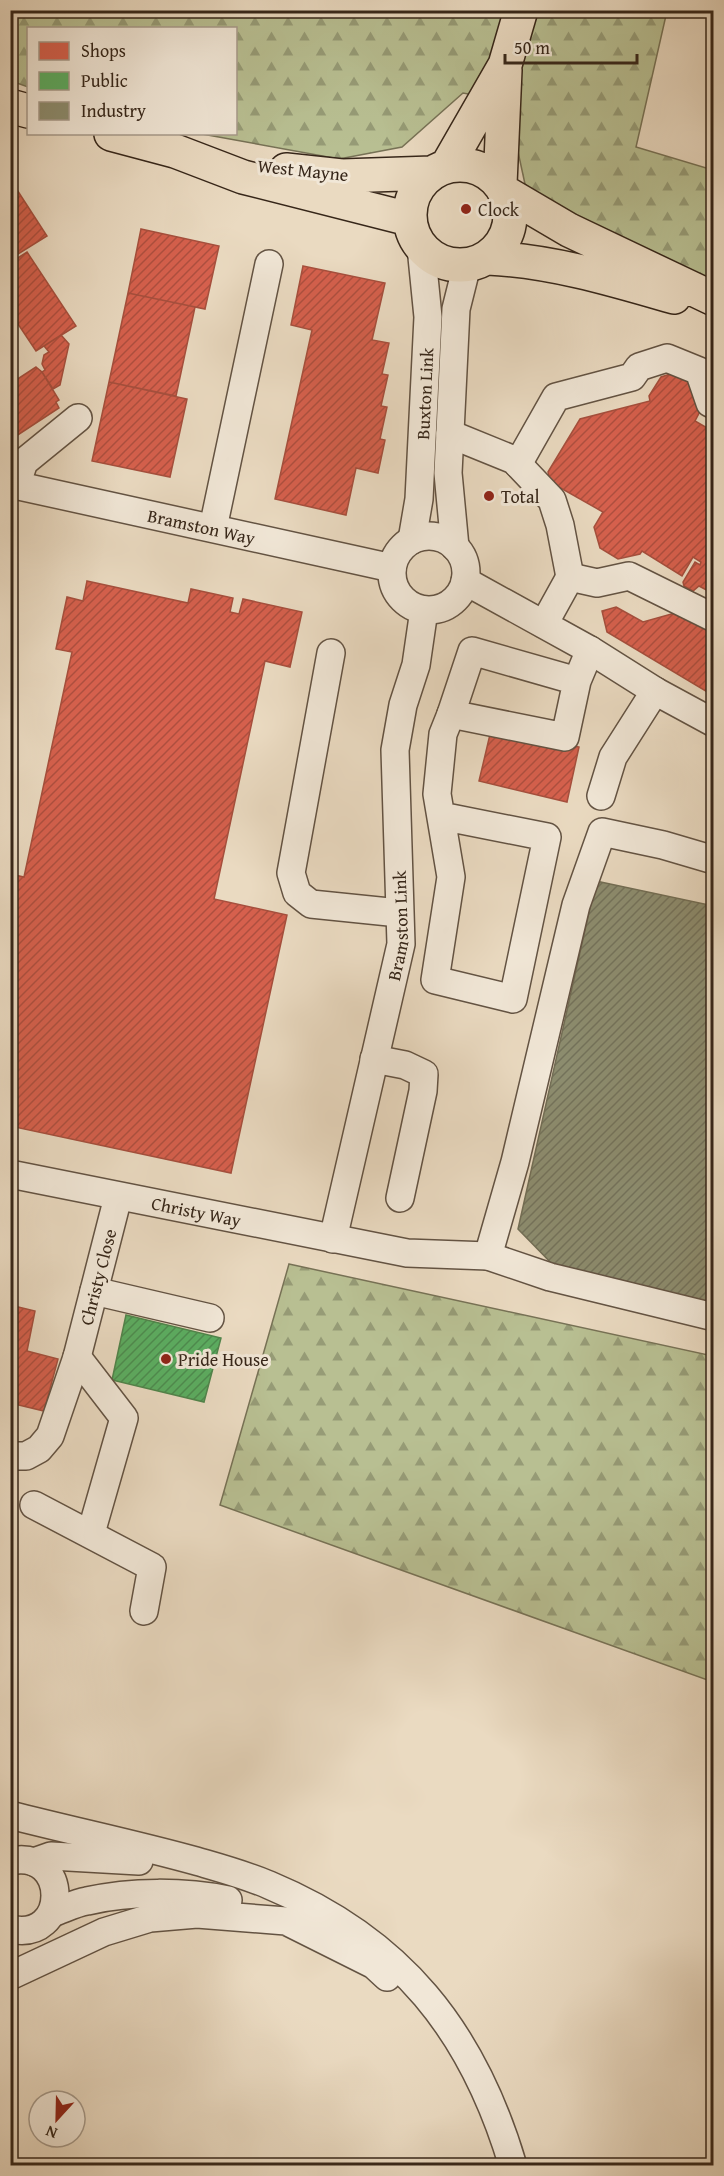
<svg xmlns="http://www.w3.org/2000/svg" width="724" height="2176" font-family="'Gentium Book Plus',serif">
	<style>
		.forest { fill: url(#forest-firs); stroke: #777256; stroke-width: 1.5 }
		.shops { fill: url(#shops-hatch); stroke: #a64f3d; stroke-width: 1.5 }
		.public { fill: url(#public-hatch); stroke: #4f854b; stroke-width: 1.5 }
		.industry { fill: url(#industry-hatch); stroke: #726d54; stroke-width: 1.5 }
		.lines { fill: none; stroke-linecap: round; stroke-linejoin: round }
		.minor-casing { stroke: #635343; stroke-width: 30 }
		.major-casing { stroke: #362619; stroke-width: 36 }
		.minor { stroke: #f1e7d7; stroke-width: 27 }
		.major { stroke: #eadac1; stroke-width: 33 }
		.poi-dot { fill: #8f2418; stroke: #f1e7d7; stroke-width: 2 }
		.labels { text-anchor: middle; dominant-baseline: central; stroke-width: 6; stroke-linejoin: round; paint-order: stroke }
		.street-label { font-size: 18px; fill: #362619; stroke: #f1e7d7 }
		.poi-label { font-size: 18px; fill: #362619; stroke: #f1e7d7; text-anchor: start }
	</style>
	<defs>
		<pattern id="forest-firs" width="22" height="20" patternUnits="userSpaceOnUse" patternTransform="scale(1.5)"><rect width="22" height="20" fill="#b8bf92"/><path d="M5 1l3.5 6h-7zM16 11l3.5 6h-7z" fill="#969b76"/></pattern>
		<pattern id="shops-hatch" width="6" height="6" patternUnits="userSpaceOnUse" patternTransform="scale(1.5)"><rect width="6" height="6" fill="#d6604d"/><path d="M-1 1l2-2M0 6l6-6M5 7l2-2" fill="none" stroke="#ae4f3f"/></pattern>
		<pattern id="public-hatch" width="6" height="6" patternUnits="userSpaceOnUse" patternTransform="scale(1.5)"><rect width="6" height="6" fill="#5aae61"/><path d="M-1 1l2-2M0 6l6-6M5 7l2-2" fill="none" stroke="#4b8d4f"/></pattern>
		<pattern id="industry-hatch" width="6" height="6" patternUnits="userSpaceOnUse" patternTransform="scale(1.5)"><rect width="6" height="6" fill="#8c8c6e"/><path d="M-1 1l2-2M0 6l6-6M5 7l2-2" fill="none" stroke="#73725a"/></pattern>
	</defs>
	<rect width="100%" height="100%" fill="#eadac1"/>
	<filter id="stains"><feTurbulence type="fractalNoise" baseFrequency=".00333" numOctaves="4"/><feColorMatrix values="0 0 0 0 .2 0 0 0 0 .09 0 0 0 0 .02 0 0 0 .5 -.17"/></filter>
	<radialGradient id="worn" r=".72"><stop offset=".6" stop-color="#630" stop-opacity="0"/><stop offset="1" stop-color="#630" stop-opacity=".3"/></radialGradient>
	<path class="forest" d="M10,11H667L636,147L713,170V285L561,214L525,184L507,101L463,93L402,147L339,159L202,134H236V28H28V87L11,81Z
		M289,1264L713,1356V1682L220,1505Z"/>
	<path class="shops" d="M10,179L47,236L10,259Z
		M141,229L219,246L205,309L128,293Z
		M27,252L76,326L36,351L10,312V263Z
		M303,266L385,283L372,340L389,343L382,374L388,375L381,406L387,407L380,439L385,440L378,473L356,468L346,515L275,499L312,330L291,325Z
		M128,293L195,307L176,396L109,382Z
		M61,335L69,344L60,385L53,389L42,372L45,370L42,364L44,355L49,352L44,346Z
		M36,367L42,372L59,400L56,402L59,408L10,440V384Z
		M680,371L699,382L704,404L695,421L714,432V594L699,586L693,591L684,586L683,582L695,562L700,565L701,562L693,557L682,576L642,551L640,554L618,559L600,548L594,527L603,512L550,482L548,472L580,419L650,401L649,396L661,377Z
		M109,382L187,399L170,477L92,461Z
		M87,581L188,603L191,589L233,598L230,612L239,614L243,599L302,612L290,667L265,661L214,899L287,915L231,1173L10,1126V874L24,877L72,652L56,649L67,597L83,601Z
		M616,607L643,622L682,611L714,628V696L607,632L602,611Z
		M492,726L579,747L567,802L479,781Z
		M10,1305L35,1311L27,1351L58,1359L44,1411L10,1403Z"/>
	<path class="public" d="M126,1315L221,1338L204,1402L112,1380Z"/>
	<path class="industry" d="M596,881L714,906V1303L559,1271L518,1229Z"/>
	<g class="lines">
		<g class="minor-casing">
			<g id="minor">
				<path d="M450,434L514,460L552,500L560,525L570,577"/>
				<path d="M518,464L556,397L632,377L639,367L667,358L699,371L710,403L714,405"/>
				<path id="s1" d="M10,484L392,568"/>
				<path d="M16,485L24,462L78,418"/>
				<path d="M213,528L269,264"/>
				<circle cx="429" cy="573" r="37"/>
				<path id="s2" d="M412,540L419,499L428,317L421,247"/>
				<path d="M455,547L448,473L456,309L467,265"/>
				<path d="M465,581L590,650L655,691L714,723"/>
				<path d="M544,624L570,577L597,583L629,576L714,618"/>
				<path d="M331,653L291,873L297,893L311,904L399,913"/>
				<path d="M577,681L472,651L451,714L565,737L577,681L590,650"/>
				<path d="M601,796L613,757L655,691"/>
				<path d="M441,816L547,837L513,999L435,980L451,877L437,794L443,734L451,714"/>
				<path d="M374,1059L405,1065L424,1074L423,1091L400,1198"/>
				<path id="s3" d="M10,1174L407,1253L488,1256L550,1277L714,1317"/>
				<path id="s4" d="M333,1239L401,944L395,750L403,705L416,665L424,610"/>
				<path d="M488,1256L515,1162L576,905L602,832L663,845L714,860"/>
				<path d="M94,1291L210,1318"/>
				<path d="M77,1357L124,1418L91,1533"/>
				<path id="s5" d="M10,1456H26L39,1449L50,1436L77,1357L118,1197"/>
				<path d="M34,1505L152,1567L144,1611"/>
				<path d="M10,1815C72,1831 135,1844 196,1861C220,1868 246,1875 269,1885C401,1940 473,2031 513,2166"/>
				<path d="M10,1861C70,1848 70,1943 10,1929"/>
				<path d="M34,1862L51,1856L139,1861"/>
				<path d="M52,1913C64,1909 75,1903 87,1901C131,1891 184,1891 228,1900"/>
				<path d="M10,1976L104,1932L150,1918L197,1914L286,1921L374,1965L387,1977"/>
			</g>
		</g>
		<g class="major-casing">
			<path id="major" d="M10,106L28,111
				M111,134L175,151L243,177L409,219
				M410 215a50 50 0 1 1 100 0a50 50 0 1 1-100 0Z
				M447,166L505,65L521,10
				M286,170L342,176L432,173
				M500,184L505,70
				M506,193L569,230L714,299
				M488,258C552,261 612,279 674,297"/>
		</g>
		<use href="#minor" class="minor"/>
		<use href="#major" class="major"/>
	</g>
	<g class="poi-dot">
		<circle cx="466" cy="209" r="6"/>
		<circle cx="489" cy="496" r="6"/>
		<circle cx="166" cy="1359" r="6"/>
	</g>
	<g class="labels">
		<g class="street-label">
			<text transform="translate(303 170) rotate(6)">West Mayne</text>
			<text stroke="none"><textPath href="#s2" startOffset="147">Buxton Link</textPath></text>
			<text stroke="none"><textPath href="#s1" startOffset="196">Bramston Way</textPath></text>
			<text stroke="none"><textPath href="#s4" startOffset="321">Bramston Link</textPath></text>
			<text stroke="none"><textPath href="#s3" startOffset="190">Christy Way</textPath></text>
			<text stroke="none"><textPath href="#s5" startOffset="214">Christy Close</textPath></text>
		</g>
		<g class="poi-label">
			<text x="478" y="209">Clock</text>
			<text x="501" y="496">Total</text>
			<text x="178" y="1359">Pride House</text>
		</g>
	</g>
	<rect width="724" height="2176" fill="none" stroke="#eadac1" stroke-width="36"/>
	<rect x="12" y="12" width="700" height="2152" fill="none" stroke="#362619" stroke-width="3"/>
	<rect x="18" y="18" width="688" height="2140" fill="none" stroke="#362619" stroke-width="1.5"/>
	<rect x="27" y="27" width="210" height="108" fill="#f1e7d7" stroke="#a69a8b" stroke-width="1.5"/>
	<rect x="39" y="42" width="30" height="18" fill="#d6604d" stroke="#a69a8b" stroke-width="1.5"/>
	<text x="81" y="57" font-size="18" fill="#362619">Shops</text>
	<rect x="39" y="72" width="30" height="18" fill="#5aae61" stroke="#a69a8b" stroke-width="1.5"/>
	<text x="81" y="87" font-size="18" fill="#362619">Public</text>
	<rect x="39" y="102" width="30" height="18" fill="#8c8c6e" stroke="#a69a8b" stroke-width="1.5"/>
	<text x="81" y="117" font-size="18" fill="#362619">Industry</text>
	<g transform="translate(57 2119) rotate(202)"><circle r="28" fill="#f1e7d7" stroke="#a69a8b" stroke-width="1.5"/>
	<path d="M0-4.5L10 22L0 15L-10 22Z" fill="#8f2418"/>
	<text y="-9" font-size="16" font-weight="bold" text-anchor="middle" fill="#362619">N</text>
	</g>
	<path d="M505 54v9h132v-9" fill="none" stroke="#362619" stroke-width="3"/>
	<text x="514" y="54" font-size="18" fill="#362619" stroke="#f1e7d7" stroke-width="4.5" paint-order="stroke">50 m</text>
	<rect width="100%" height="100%" filter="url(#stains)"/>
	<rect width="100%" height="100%" fill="url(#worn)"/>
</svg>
